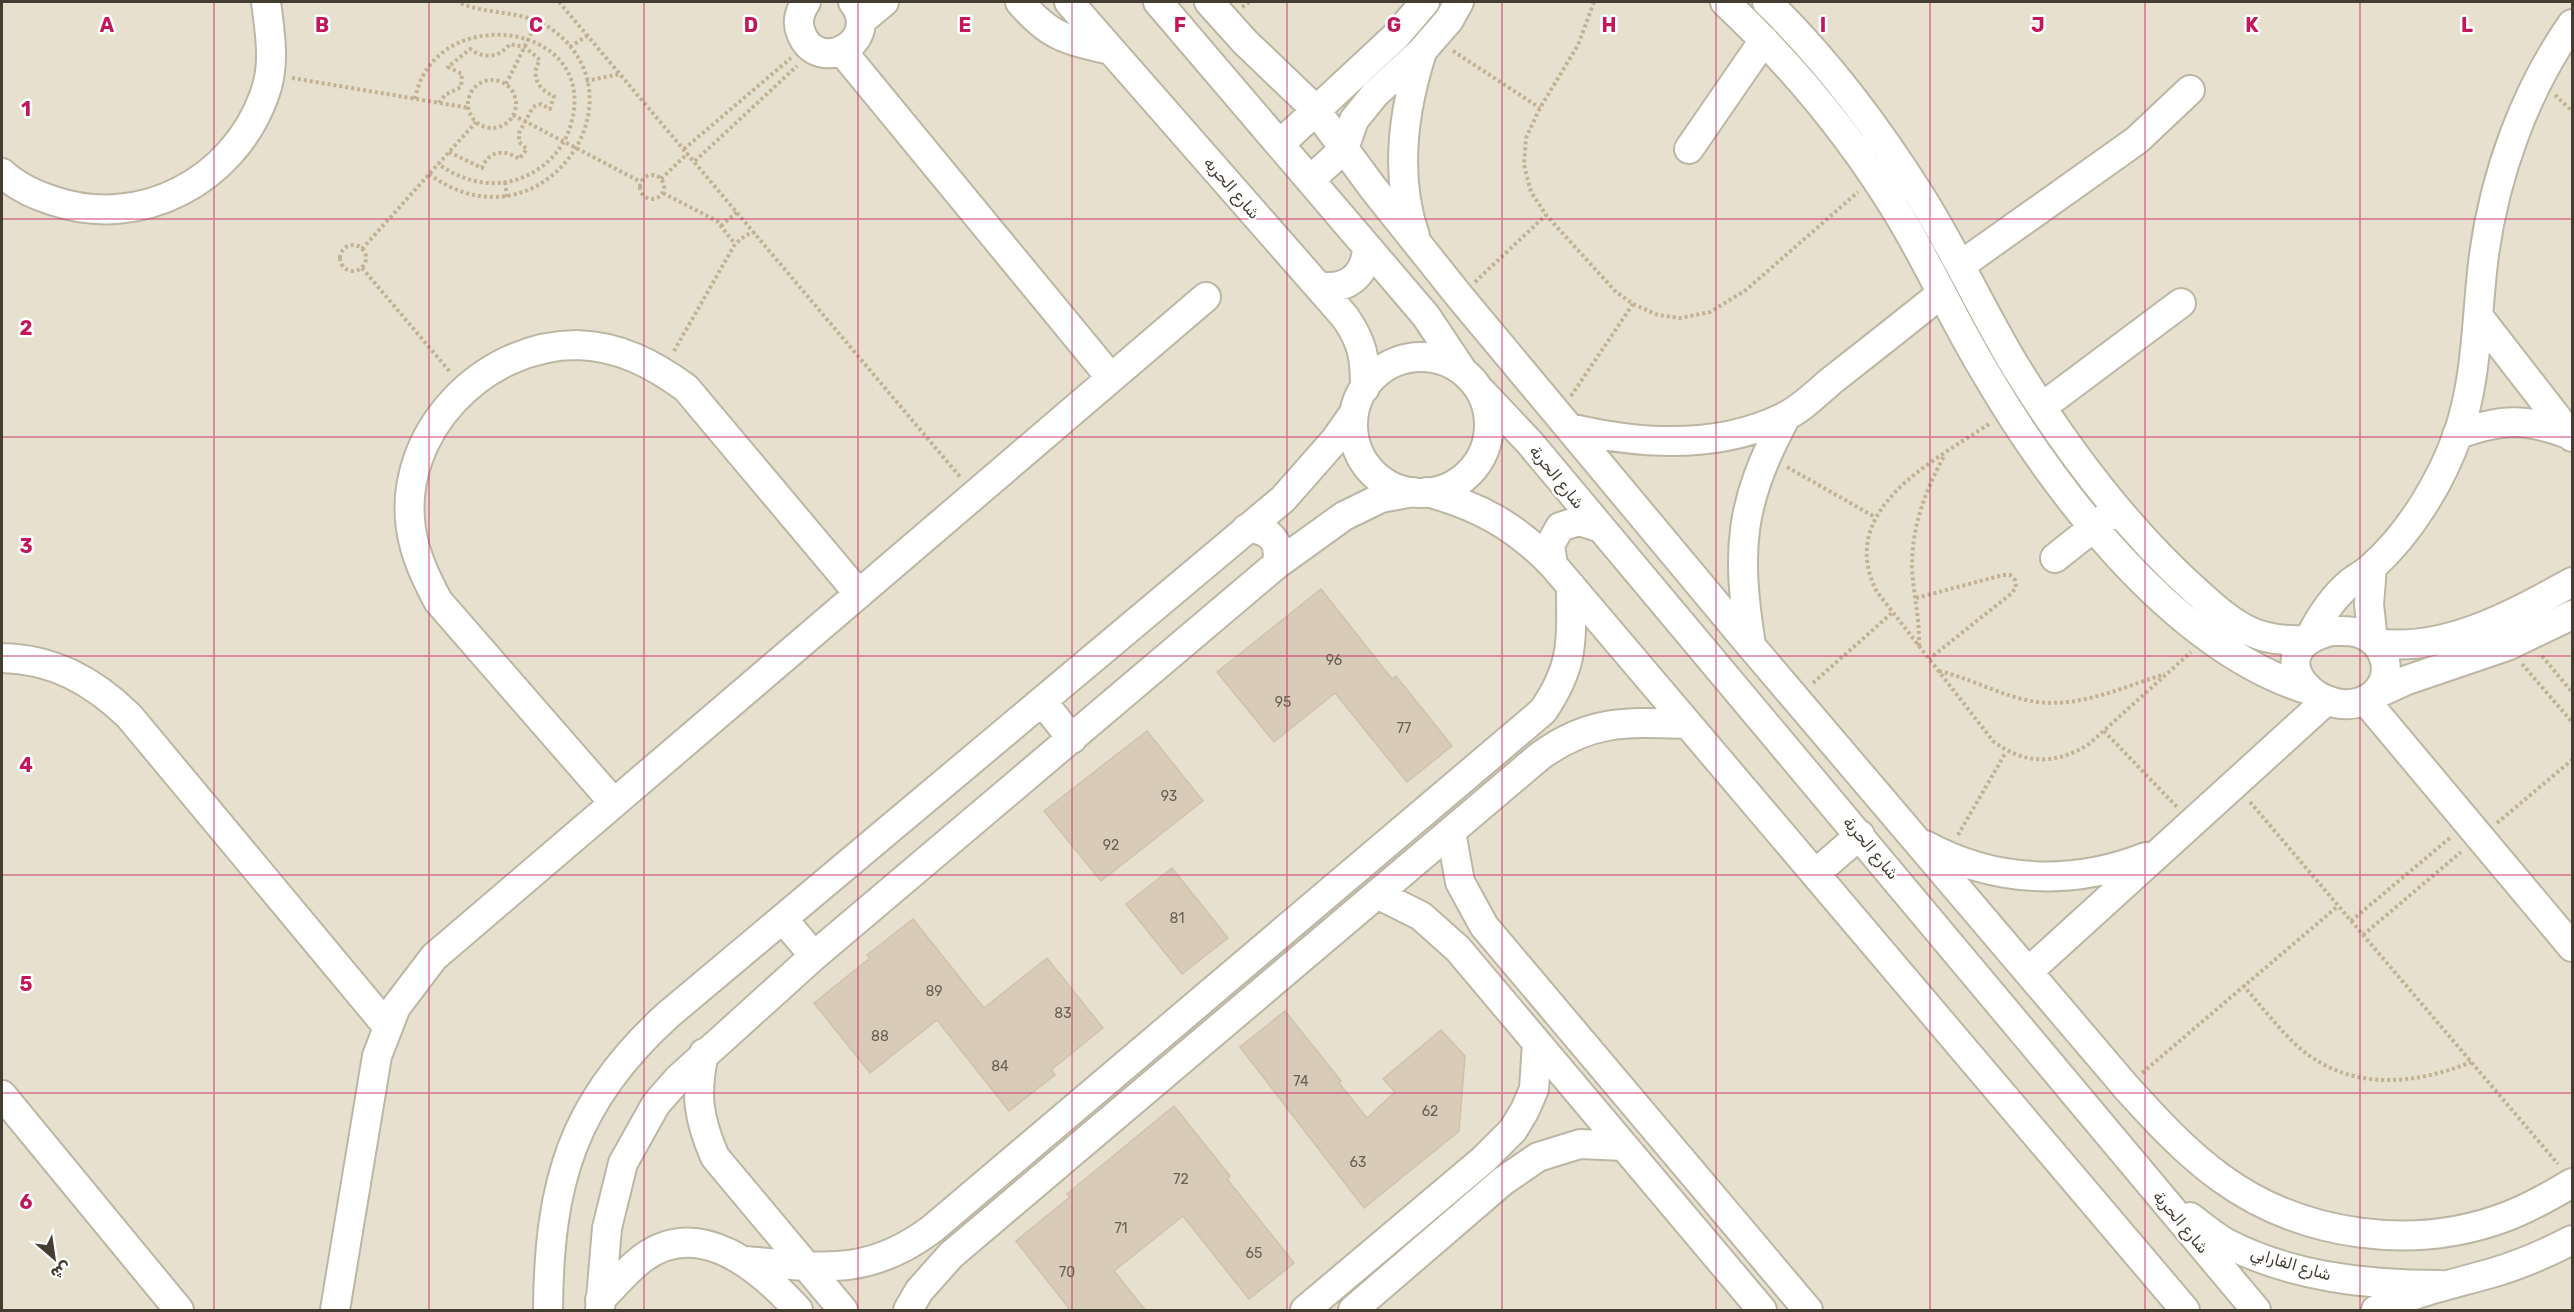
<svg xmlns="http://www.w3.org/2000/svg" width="2574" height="1312" font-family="Rubik,'Noto Sans Arabic',sans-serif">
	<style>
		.residential { fill: #e7e0cf }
		.building { fill: #d8ccb9; stroke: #d0c2a9; stroke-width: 1.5 }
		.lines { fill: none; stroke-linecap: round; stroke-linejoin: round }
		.minor-casing { stroke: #beb6a4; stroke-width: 32 }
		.path { stroke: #c2b293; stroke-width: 4; stroke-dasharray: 3 3; stroke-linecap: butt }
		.minor { stroke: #fff; stroke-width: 28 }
		.grid { fill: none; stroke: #c2185b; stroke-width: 1.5; stroke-opacity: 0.55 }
		.labels { text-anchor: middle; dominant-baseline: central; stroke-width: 5; stroke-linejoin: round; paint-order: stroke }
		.number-label { font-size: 14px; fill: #696154 }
		.street-label { font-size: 16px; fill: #443d32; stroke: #fff }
		.grid-label { font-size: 20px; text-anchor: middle; font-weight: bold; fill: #c2185b; stroke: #fff; stroke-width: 5; stroke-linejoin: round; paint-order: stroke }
	</style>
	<rect width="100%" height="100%" fill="#f3eee1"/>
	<path class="residential" d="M2,2H2572V1310H2Z"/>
	<path class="building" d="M1321,589L1392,679L1396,676L1452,746L1407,782L1335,693L1274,742L1217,672Z
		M1147,731L1203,801L1101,881L1044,811Z
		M1172,868L1228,938L1182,974L1126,904Z
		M913,919L984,1008L1047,958L1103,1028L1051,1070L1055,1075L1009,1111L937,1020L870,1073L814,1003L870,958L867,955Z
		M1285,1011L1341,1081L1339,1083L1367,1118L1395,1092L1383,1079L1441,1030L1465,1056L1459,1131L1364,1208L1240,1047Z
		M1174,1106L1230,1176L1227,1179L1294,1263L1249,1299L1183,1216L1114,1271L1146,1311H1071L1016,1241L1070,1197L1067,1194Z"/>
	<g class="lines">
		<g class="minor-casing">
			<path id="minor" d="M806,2C800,11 796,21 801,33C818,77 883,41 853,2
				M1020,2C1051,38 1065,39 1110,50
				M1069,2L1345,317C1363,343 1365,357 1365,388
				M1158,2L1426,316L1462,370
				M1209,2L1245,42L1315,109L1373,188L1460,297L1751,646L2126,1087C2155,1119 2185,1152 2221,1178C2302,1237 2415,1252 2508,1216C2531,1207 2552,1195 2572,1183
				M1725,2C1792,65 1851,136 1899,215C1930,266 1954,321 1985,372C2054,490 2172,646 2306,689
				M1767,2C1826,59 1877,127 1921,197C1955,251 1981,309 2014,364C2065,447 2125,528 2198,593C2214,607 2230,622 2249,631C2268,640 2287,641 2307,640
				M861,21L884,2
				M842,51L1111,378
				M1280,144L1396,36L1425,2
				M1689,149L1764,40
				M2,173C16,186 35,195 54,201C141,230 233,181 264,96C276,65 270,34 266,2
				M1310,180L1344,149L1354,120L1375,94L1422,51L1449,20L1459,2
				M1415,236C1394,175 1403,111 1422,52
				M1961,265L2137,140L2190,90
				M1318,286C1347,291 1366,276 1367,247
				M2479,317L2572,437
				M1353 425a68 68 0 1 1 136 0a68 68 0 1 1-136 0Z
				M1480,390L1530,443L2256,1310
				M2042,407L2181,303
				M1570,428C1641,445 1717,450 1784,417C1801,409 1817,393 1831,381C1868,352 1905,323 1942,293
				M2457,435C2501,418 2527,418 2571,435
				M1427,492C1479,506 1515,526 1553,565L2185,1310
				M1246,529C1269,527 1283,543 1276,565
				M2055,558L2109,515
				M1553,565L1550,545L1560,527L1579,521L1598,527
				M2372,568L2369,604L2373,641
				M2332,631C2341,631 2350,630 2359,633C2386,642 2396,676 2373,695C2327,731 2249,651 2332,631Z
				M2310,637C2320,617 2332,598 2350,583C2357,577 2366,573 2372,567C2410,533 2441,482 2458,434C2478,376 2476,316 2484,255C2495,174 2525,91 2572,24
				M2376,643C2445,653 2514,614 2572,582
				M1751,645C1736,551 1739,502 1786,417
				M2,658C53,659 93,681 129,716L387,1026
				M2372,696L2407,680L2507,646L2572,615
				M2365,700L2572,947
				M1042,701L1072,739
				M614,803L438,601C426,578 415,556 411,529C397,433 483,345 577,345C619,346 653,364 686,388L859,594
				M1451,832L1460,882L1484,926L1808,1310
				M1925,845C1995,883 2072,886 2146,857
				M1816,873L1860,835
				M1377,894L1421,916L1458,949L1762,1310
				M783,919L814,956
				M2028,972L2327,700
				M704,1053C695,1094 698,1118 715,1157L843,1310
				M2,1095L179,1310
				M2190,1217C2202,1226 2215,1237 2228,1244C2293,1277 2368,1285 2440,1285
				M745,1261C820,1267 867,1278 932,1229L1543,711C1575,664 1571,641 1571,586
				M600,1300C614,1286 627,1270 643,1258C700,1216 761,1269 798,1310
				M335,1310L377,1056L396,1007L434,957L1206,297
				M548,1310C549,1183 572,1101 669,1014L1283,499L1335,440L1354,413
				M600,1310L607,1228L623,1163L656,1104L678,1079L814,956L1276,565L1344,516L1381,498L1413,492
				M908,1310L919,1291L951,1255L1540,756C1591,719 1628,722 1688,724
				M1305,1310L1483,1160L1513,1130L1525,1110L1534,1089L1537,1043
				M1353,1310L1503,1181L1538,1157L1580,1144L1624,1146
				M2376,1310C2414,1292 2454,1284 2495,1272C2522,1264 2547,1253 2572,1240"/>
		</g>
		<path class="path" d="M559,2L961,478
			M1594,2L1578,45L1540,108L1526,138L1524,165L1531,192L1546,215L1616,292L1633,304L1658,315L1680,318L1710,312L1746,290L1858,192
			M1242,7L1249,2
			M570,47L588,35
			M1453,51L1540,108
			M292,78L469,108
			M468 104a24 24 0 1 1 48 0a24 24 0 1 1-48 0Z
			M586,81L620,74
			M506,84L531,34
			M2555,95L2572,111
			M415,99C433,0 601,21 571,124C565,146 549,165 528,175C498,190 465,183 438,164
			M439,103L445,95L461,87L462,74L448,67L470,49C484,59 499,58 510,44L525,47L540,60C530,75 538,90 554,96L550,109L541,104L533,107L519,133V142L527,149L519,159C505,149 489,150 482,168L449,152
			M513,115L641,182
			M684,149L791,58
			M695,161L797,66
			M429,174C540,256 651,98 550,28C522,9 488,16 458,2
			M640 187a12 12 0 1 1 24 0a12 12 0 1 1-24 0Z
			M661,179L688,153
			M505,182L507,197
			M663,193L717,221L735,244
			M721,226L737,212
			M340 258a13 13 0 1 1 26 0a13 13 0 1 1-26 0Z
			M362,249L476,122
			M362,268L451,373
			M1475,282L1546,215
			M674,351L735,244L746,235L755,232
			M1571,396L1633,304
			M1989,424C1932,462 1835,510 1877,592L1993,741C2024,765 2056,765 2089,744L2191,652
			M1787,467L1875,517
			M1916,598L2003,575H2010L2015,580L2016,587L2012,593L1929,659
			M1919,646C1920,619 1913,593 1912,567C1912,525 1925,492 1944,456
			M2542,656L2572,692
			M2522,664L2572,722
			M1939,671C1969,678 1996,693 2026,700C2074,711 2120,688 2165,674
			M1813,683L1893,612
			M2104,731L2177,807
			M2250,802L2558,1164
			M2497,823L2572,760
			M1958,835L2006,752
			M2351,921L2451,837
			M2363,935L2461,852
			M2243,985C2262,1007 2280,1031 2302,1050C2352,1091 2415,1085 2471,1062
			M2142,1073L2338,906"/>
		<use href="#minor" class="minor"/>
	</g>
	<path class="grid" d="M214,2V1310M429,2V1310M644,2V1310M858,2V1310M1072,2V1310M1287,2V1310M1502,2V1310M1716,2V1310M1930,2V1310M2145,2V1310M2360,2V1310M2,219H2572M2,437H2572M2,656H2572M2,875H2572M2,1093H2572"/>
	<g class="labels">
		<g class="number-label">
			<text x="1334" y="660">96</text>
			<text x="1283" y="702">95</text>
			<text x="1404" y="728">77</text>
			<text x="1169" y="796">93</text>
			<text x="1111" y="845">92</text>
			<text x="1177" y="918">81</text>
			<text x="934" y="991">89</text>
			<text x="1063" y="1013">83</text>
			<text x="880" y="1036">88</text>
			<text x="1000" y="1066">84</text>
			<text x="1301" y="1081">74</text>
			<text x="1430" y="1111">62</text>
			<text x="1358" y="1162">63</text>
			<text x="1181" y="1179">72</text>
			<text x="1121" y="1228">71</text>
			<text x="1254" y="1253">65</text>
			<text x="1067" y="1272">70</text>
		</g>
		<g class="street-label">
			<text transform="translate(1232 188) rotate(49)">شارع الحريه</text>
			<text transform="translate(1557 477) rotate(51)">شارع الحرية</text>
			<text transform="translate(1871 848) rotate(50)">شارع الحرية</text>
			<text transform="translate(2181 1222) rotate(50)">شارع الحرية</text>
			<text transform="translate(2291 1264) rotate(16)">شارع الفارابي</text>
		</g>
	</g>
	<g class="grid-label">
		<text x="107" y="32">A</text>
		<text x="322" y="32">B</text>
		<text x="536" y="32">C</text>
		<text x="751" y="32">D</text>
		<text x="965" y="32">E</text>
		<text x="1180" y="32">F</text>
		<text x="1394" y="32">G</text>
		<text x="1609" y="32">H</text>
		<text x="1823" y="32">I</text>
		<text x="2038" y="32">J</text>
		<text x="2252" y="32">K</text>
		<text x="2467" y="32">L</text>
		<text x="26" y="116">1</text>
		<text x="26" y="335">2</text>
		<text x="26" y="553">3</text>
		<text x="26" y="772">4</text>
		<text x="26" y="991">5</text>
		<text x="26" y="1209">6</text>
	</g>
	<rect width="2574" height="1312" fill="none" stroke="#443d32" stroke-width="6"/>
	<g transform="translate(54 1258) rotate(151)" stroke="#ffffff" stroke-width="4.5" paint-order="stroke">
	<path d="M0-4.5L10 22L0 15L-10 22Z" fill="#443d32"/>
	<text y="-9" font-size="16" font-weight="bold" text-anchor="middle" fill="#443d32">ش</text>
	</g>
</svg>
